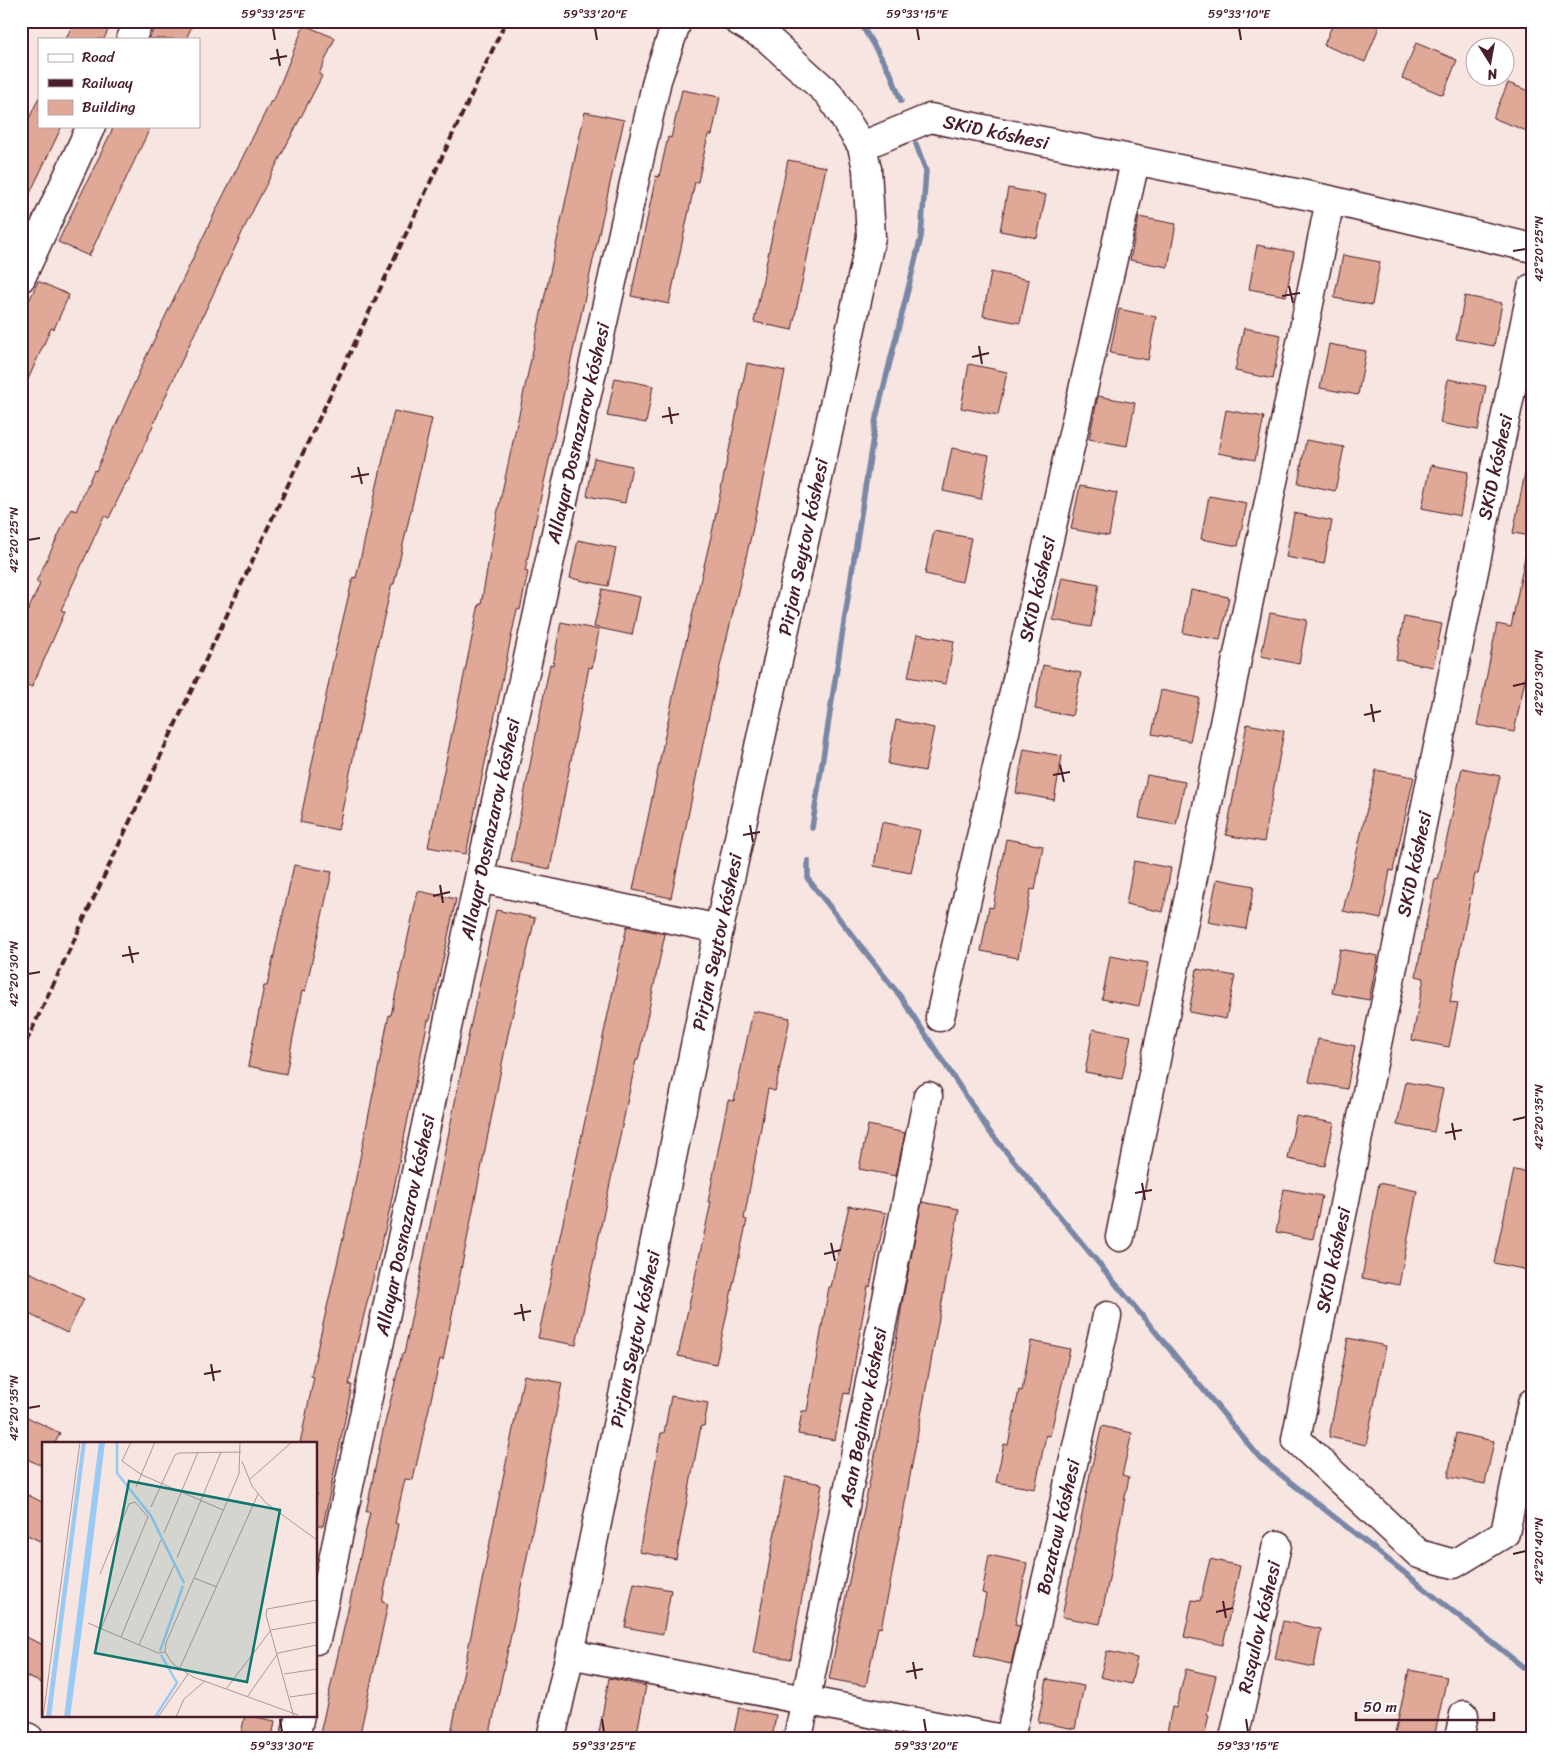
<svg xmlns="http://www.w3.org/2000/svg" width="1553" height="1759" font-family="Sriracha,sans-serif">
	<style>
		.lines { fill: none; stroke-linecap: round; stroke-linejoin: round }
		.stream { stroke: #7986a5; stroke-width: 5.5 }
		.building { fill: #e0a897; stroke: #4a1f2b }
		.minor-casing { stroke: #4a1f2b; stroke-width: 31 }
		.major-casing { stroke: #4a1f2b; stroke-width: 31 }
		.minor { stroke: #fff; stroke-width: 28 }
		.major { stroke: #fff; stroke-width: 28 }
		.rail { stroke: #4a1f2b; stroke-width: 4; stroke-dasharray: 8 4; stroke-linecap: butt }
		.ticks { fill: none; stroke: #4a1f2b; stroke-width: 2 }
		.labels { text-anchor: middle; dominant-baseline: central; stroke-width: 4; stroke-linejoin: round; paint-order: stroke }
		.street-label { font-size: 19px; fill: #4a1f2b; stroke: #fff }
		.inset-river { fill: none; stroke: #99caf6; stroke-width: 2.5 }
		.inset-road { fill: none; stroke: #b19698; stroke-width: 1 }
		.view { fill: #0f766e; fill-opacity: 0.15; stroke: #0f766e; stroke-width: 2.5 }
		.inset-edge { fill: none; stroke: #4a1f2b; stroke-width: 2.5 }
		.neatline { fill: none; stroke: #4a1f2b; stroke-width: 2 }
		.ticks-label { font-size: 12px; text-anchor: middle; fill: #4a1f2b }
	</style>
	<rect width="100%" height="100%" fill="#f6e5e0"/>
	<filter id="ink" filterUnits="userSpaceOnUse"><feTurbulence type="fractalNoise" baseFrequency=".02" numOctaves="2"/><feDisplacementMap in="SourceGraphic" scale="10" xChannelSelector="R" yChannelSelector="G"/><feConvolveMatrix kernelMatrix="1 2 1 2 8 2 1 2 1" color-interpolation-filters="sRGB"/></filter>
	<g filter="url(#ink)">
		<g class="lines">
			<path class="stream" d="M859,21L891,74L901,101
				M812,828L876,418L921,237L926,171L916,144
				M808,861V879L900,996L989,1131L1260,1458L1532,1674"/>
		</g>
		<path class="building" d="M74,21H112L104,39H66Z
			M157,21H194L186,39H149Z
			M1334,21H1366L1379,27L1365,62L1324,45Z
			M304,25L335,38L319,74L322,76L248,220L176,373L128,482L127,481L109,518L104,516L61,610L65,612L32,687L21,682V626L40,584L36,582L71,509L76,511L94,470L96,471L144,361L216,210L271,101L273,102Z
			M1416,43L1457,60L1443,95L1402,78Z
			M1508,83L1532,92V133L1493,118Z
			M682,90L720,97L712,135H708L698,182H695L669,304L631,296L656,176L659,177L668,137L671,138Z
			M39,97V126H62L21,212V136Z
			M585,112L624,120L534,528L525,571L528,572L520,610L517,609L466,854L428,847L479,604L481,605L495,524Z
			M114,126H151L89,256L58,242Z
			M788,160L826,167L792,330L754,322Z
			M1008,188L1046,195L1037,238L1000,231Z
			M1139,217L1176,224L1168,267L1130,260Z
			M1257,245L1294,252L1286,296L1249,289Z
			M1343,255L1380,262L1372,305L1334,298Z
			M991,272L1029,280L1020,323L983,316Z
			M38,281L69,295L54,329L51,328L21,395V319Z
			M1465,296L1502,303L1494,346L1456,339Z
			M1119,309L1156,317L1148,360L1110,353Z
			M1244,328L1281,335L1273,379L1235,371Z
			M1329,344L1366,351L1358,395L1320,388Z
			M747,363L785,371L752,532L713,696L671,898L633,890L674,692L713,528Z
			M969,364L1007,372L998,415L961,408Z
			M615,378L653,386L646,423L607,416Z
			M1448,379L1486,386L1478,430L1440,423Z
			M1098,396L1135,403L1127,446L1089,439Z
			M1226,410L1264,417L1255,460L1218,453Z
			M394,411L432,419L394,584H392L373,663L338,830L300,822L334,657L353,577L356,578Z
			M1306,440L1344,447L1335,491L1298,483Z
			M952,448L989,455L981,499L943,491Z
			M594,458L632,466L625,503L587,496Z
			M1431,465L1468,472L1460,516L1422,508Z
			M1525,473L1532,474V536L1513,533Z
			M1080,486L1117,493L1109,536L1071,529Z
			M1209,496L1247,503L1238,546L1201,539Z
			M1294,513L1332,521L1324,564L1286,557Z
			M934,531L971,538L962,582L925,574Z
			M578,540L616,548L608,586L570,578Z
			M1525,557L1532,558V646L1514,732L1477,725L1497,624L1511,627Z
			M1062,577L1099,584L1091,627L1053,620Z
			M602,589L640,597L632,635L594,627Z
			M1191,590L1229,597L1220,640L1183,633Z
			M1270,613L1307,620L1299,664L1261,656Z
			M1404,617L1442,624L1433,667L1396,660Z
			M561,622L599,630L592,668L589,667L550,869L511,861L550,664L553,665Z
			M917,634L954,641L946,684L908,677Z
			M1043,665L1081,673L1072,716L1035,709Z
			M1161,690L1199,698L1190,741L1152,734Z
			M896,720L934,728L925,771L888,764Z
			M1247,724L1284,731L1264,842L1226,835Z
			M1024,749L1062,756L1054,800L1016,793Z
			M1462,768L1500,776L1478,874H1475L1462,940L1450,1002L1458,1003L1449,1047L1412,1040L1424,978L1416,976L1435,879L1438,880Z
			M1376,770L1414,777L1393,871L1390,870L1381,919L1343,911Z
			M1147,775L1185,782L1176,825L1139,818Z
			M882,822L920,830L911,873L874,866Z
			M1006,839L1043,846L1035,890L1031,889L1018,958L981,951L989,907L993,908Z
			M1134,861L1171,868L1163,912L1126,904Z
			M294,865L332,872L305,992L302,991L286,1074L248,1066L264,986H267Z
			M1217,879L1254,886L1246,929L1208,922Z
			M418,891L456,899L430,1020H428L387,1222L357,1343L349,1385H352L323,1526H316V1443H300L314,1377L311,1376L348,1217L389,1015H391Z
			M496,910L535,918L508,1034L443,1360L440,1359L413,1480L405,1479L395,1523L398,1524L382,1602L388,1604L359,1738H319L360,1557L370,1512H366L382,1435L402,1354H404L470,1028Z
			M627,926L665,934L638,1060H636L576,1345L538,1338Z
			M1340,949L1378,956L1369,1000L1332,993Z
			M1110,956L1148,963L1139,1006L1102,999Z
			M1197,969L1235,976L1226,1019L1189,1012Z
			M753,1011L790,1018L775,1091L768,1089L744,1219L747,1220L716,1364L678,1356L711,1202H708L728,1100L734,1101Z
			M1093,1029L1131,1036L1122,1079L1085,1072Z
			M1318,1039L1355,1046L1347,1089L1309,1082Z
			M1406,1082L1443,1089L1434,1132L1397,1125Z
			M1296,1116L1334,1123L1325,1166L1288,1159Z
			M868,1125L905,1133L896,1176L859,1169Z
			M1514,1170L1532,1173V1271L1494,1263Z
			M1379,1183L1417,1191L1399,1285L1362,1278Z
			M1284,1189L1322,1196L1313,1239L1276,1232Z
			M922,1202L959,1209L889,1590L881,1628L878,1627L866,1686L829,1679L887,1397L903,1298Z
			M849,1206L886,1213L870,1287L868,1286L849,1394L844,1393L835,1440L798,1434L802,1411H807L829,1287H831Z
			M21,1268L84,1299L67,1333L21,1310Z
			M1348,1338L1386,1346L1366,1445L1329,1437Z
			M1031,1341L1070,1349L1050,1436L1046,1435L1035,1489L996,1482L1004,1444L1008,1445L1019,1390L1022,1391Z
			M524,1375L562,1383L514,1621L489,1738H450Z
			M671,1396L708,1403L704,1426H701L676,1559L639,1552L661,1433H664Z
			M21,1414L60,1433L55,1443H44V1467L21,1456Z
			M1102,1426L1132,1433L1122,1475L1129,1477L1100,1624L1062,1617L1091,1469Z
			M1456,1433L1494,1441L1485,1484L1448,1477Z
			M785,1477L822,1484L791,1659L753,1652Z
			M26,1494L44,1503V1543L21,1532V1504Z
			M989,1555L1027,1563L1015,1625L1020,1626L1011,1664L974,1656L986,1594L982,1593Z
			M1210,1559L1240,1566L1223,1645L1184,1637L1192,1600L1200,1601Z
			M634,1583L671,1590L663,1634L625,1627Z
			M1283,1621L1321,1629L1314,1667L1275,1659Z
			M21,1635L44,1645V1684L21,1674Z
			M1107,1651L1137,1658L1131,1684L1100,1677Z
			M1186,1669L1216,1676L1207,1714L1209,1715L1204,1738H1166L1172,1707L1176,1708Z
			M1409,1670L1447,1677L1434,1738H1394Z
			M609,1678L646,1686L636,1738H598Z
			M1047,1679L1084,1686L1075,1729L1038,1722Z
			M739,1708L776,1715L772,1738H733Z
			M245,1715L275,1721L272,1738H240Z"/>
		<g class="lines">
			<g class="minor-casing">
				<path id="minor" d="M131,39L139,21
					M862,146L930,118L1330,200L1532,248
					M21,278L91,126
					M1532,288L1296,1439L1419,1554L1454,1564L1505,1533L1532,1403
					M479,878L719,929
					M940,1017L1135,162
					M1120,1237L1330,200
					M316,1640L479,878L657,80L677,21
					M570,1654L997,1738
					M21,1734L29,1738
					M295,1738L300,1715
					M798,1738L928,1096
					M1010,1738L1107,1316
					M1234,1738L1277,1545
					M1459,1738L1464,1715"/>
			</g>
			<g class="major-casing">
				<path id="major" d="M551,1738L570,1654L719,929L871,237L867,169L862,146L829,94L767,38L738,21"/>
			</g>
			<use href="#minor" class="minor"/>
			<use href="#major" class="major"/>
			<path class="rail" d="M21,1053L506,21"/>
		</g>
	</g>
	<path class="ticks" d="M273,28L275,40M595,28L597,40M917,28L919,40M1239,28L1241,40M277,49L280,66M270,59L287,56M1513,251L1526,249M1289,286L1293,303M1282,296L1300,293M979,346L982,364M972,357L989,353M669,407L672,424M662,417L679,414M358,467L362,484M351,477L369,474M28,540L40,538M1513,686L1526,683M1371,704L1374,722M1364,715L1381,711M1060,765L1064,782M1053,775L1070,772M750,825L753,842M743,835L760,832M440,885L443,903M433,896L450,892M129,946L133,963M122,956L139,953M28,974L40,972M1513,1120L1526,1117M1452,1123L1455,1140M1445,1133L1462,1130M1142,1183L1145,1200M1135,1193L1152,1190M831,1243L835,1261M824,1254L841,1250M521,1304L524,1321M514,1314L531,1311M211,1364L214,1381M204,1374L221,1371M28,1408L40,1406M1513,1554L1526,1551M1223,1601L1226,1618M1216,1612L1233,1608M913,1662L916,1679M906,1672L923,1669M280,1719L282,1732M602,1719L604,1732M924,1719L926,1732M1246,1719L1248,1732"/>
	<g class="labels">
		<g class="street-label">
			<text transform="translate(996 132) rotate(12)">SKiD kóshesi</text>
			<text transform="translate(578 433) rotate(-77)">Allayar Dosnazarov kóshesi</text>
			<text transform="translate(1495 467) rotate(-78)">SKiD kóshesi</text>
			<text transform="translate(803 547) rotate(-78)">Pirjan Seytov kóshesi</text>
			<text transform="translate(1037 589) rotate(-77)">SKiD kóshesi</text>
			<text transform="translate(490 829) rotate(-78)">Allayar Dosnazarov kóshesi</text>
			<text transform="translate(1414 864) rotate(-78)">SKiD kóshesi</text>
			<text transform="translate(717 942) rotate(-78)">Pirjan Seytov kóshesi</text>
			<text transform="translate(405 1225) rotate(-78)">Allayar Dosnazarov kóshesi</text>
			<text transform="translate(1333 1260) rotate(-78)">SKiD kóshesi</text>
			<text transform="translate(635 1339) rotate(-78)">Pirjan Seytov kóshesi</text>
			<text transform="translate(863 1417) rotate(-79)">Asan Begimov kóshesi</text>
			<text transform="translate(1058 1527) rotate(-77)">Bozataw kóshesi</text>
			<text transform="translate(1259 1627) rotate(-77)">Rısqulov kóshesi</text>
		</g>
	</g>
	<g transform="translate(42 1442)">
		<rect width="275" height="275" fill="#f6e5e0"/>
		<path d="M40,0H44L9,275H4ZM57,0H63L42,172L28,275H22Z" fill="#99caf6"/>
		<path class="inset-river" d="M75,0V31L109,74L142,141M118,209L141,144M113,275L135,241L119,213"/>
		<path class="inset-road" d="M89,0L80,19L100,33L181,68M198,0L197,32L124,201L123,210L131,222L151,235L256,273M137,11L199,10M200,19L210,44L224,61L275,98M207,38L250,0M94,45L113,0M109,65L133,13L137,11M122,91L156,10M135,116L179,10M58,132L87,62L93,60L106,75L59,187M152,136L175,145M46,181L116,211L123,210M79,195L119,98M97,203L132,123M137,228L216,52M242,232L275,227M184,247L229,188L275,180M205,255L236,211L275,203M248,255L275,251M1,275L38,0M116,275L146,232M134,275L142,257L163,239M252,275L224,173L225,167L275,158"/>
		<path class="view" d="M87,39L238,68L205,240L53,211Z"/>
		<rect width="275" height="275" class="inset-edge"/>
	</g>
	<rect width="1553" height="1759" fill="none" stroke="#fff" stroke-width="55"/>
	<rect x="38" y="38" width="162" height="90" fill="#ffffff" stroke="#b7a5aa"/>
	<rect x="48" y="54" width="25" height="8" fill="#ffffff" stroke="#b7a5aa"/>
	<text x="82" y="62" font-size="15" fill="#4a1f2b">Road</text>
	<rect x="48" y="79" width="25" height="8" fill="#4a1f2b" stroke="#b7a5aa"/>
	<text x="82" y="88" font-size="15" fill="#4a1f2b">Railway</text>
	<rect x="48" y="100" width="25" height="15" fill="#e0a897" stroke="#b7a5aa"/>
	<text x="82" y="112" font-size="15" fill="#4a1f2b">Building</text>
	<g transform="translate(1490 62) rotate(169)"><circle r="24" fill="#ffffff" stroke="#b7a5aa"/>
	<path d="M0-4L9 19L0 12L-9 19Z" fill="#4a1f2b"/>
	<text y="-8" font-size="14" font-weight="bold" text-anchor="middle" fill="#4a1f2b">N</text>
	</g>
	<path d="M1356 1712v8h138v-8" fill="none" stroke="#4a1f2b" stroke-width="2.5"/>
	<text x="1363" y="1712" font-size="15" fill="#4a1f2b" stroke="#ffffff" stroke-width="4" paint-order="stroke">50 m</text>
	<rect x="28" y="28" width="1498" height="1704" class="neatline"/>
	<g class="ticks-label">
		<text x="273" y="18">59°33'25"E</text>
		<text x="595" y="18">59°33'20"E</text>
		<text x="917" y="18">59°33'15"E</text>
		<text x="1239" y="18">59°33'10"E</text>
		<text transform="translate(1539 249) rotate(-90)" y="4">42°20'25"N</text>
		<text transform="translate(14 540) rotate(-90)" y="4">42°20'25"N</text>
		<text transform="translate(1539 683) rotate(-90)" y="4">42°20'30"N</text>
		<text transform="translate(14 974) rotate(-90)" y="4">42°20'30"N</text>
		<text transform="translate(1539 1117) rotate(-90)" y="4">42°20'35"N</text>
		<text transform="translate(14 1408) rotate(-90)" y="4">42°20'35"N</text>
		<text transform="translate(1539 1551) rotate(-90)" y="4">42°20'40"N</text>
		<text x="282" y="1750">59°33'30"E</text>
		<text x="604" y="1750">59°33'25"E</text>
		<text x="926" y="1750">59°33'20"E</text>
		<text x="1248" y="1750">59°33'15"E</text>
	</g>
</svg>
